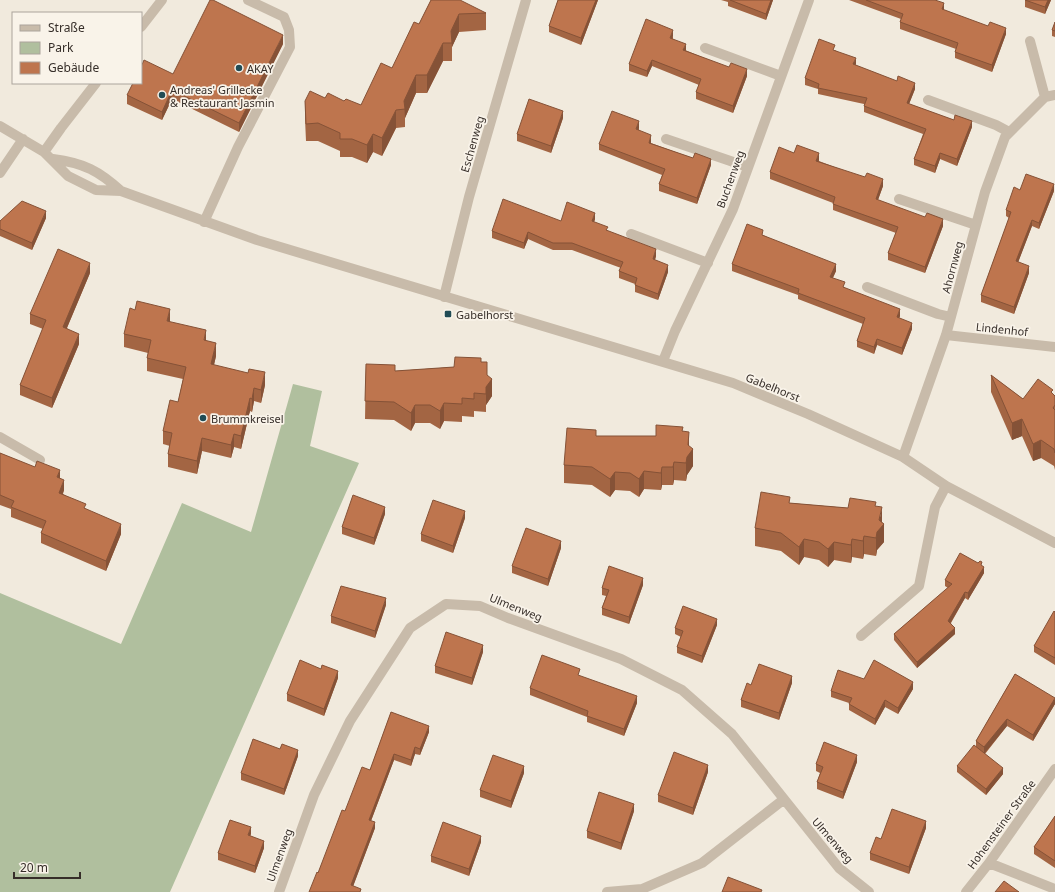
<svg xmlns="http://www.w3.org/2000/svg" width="1055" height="892" font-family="'Noto Sans',sans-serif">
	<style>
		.green { fill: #b0bf9e }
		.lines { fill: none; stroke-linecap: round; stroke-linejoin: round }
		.minor { stroke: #c8bbaa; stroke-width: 10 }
		.wall { fill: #a36543 }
		.shaded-wall { fill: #855237 }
		.building { fill: #be754e; stroke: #855237 }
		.poi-dot { fill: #214c55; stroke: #f9f3e9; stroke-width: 1.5 }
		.labels { text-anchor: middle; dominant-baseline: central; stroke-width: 3.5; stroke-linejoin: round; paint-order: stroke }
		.poi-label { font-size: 11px; fill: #362e29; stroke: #f9f3e9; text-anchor: start }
		.street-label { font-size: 11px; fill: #362e29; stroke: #f9f3e9 }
	</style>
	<rect width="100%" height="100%" fill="#f1eadd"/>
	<path class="green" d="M293,384L322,391L310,446L359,463L170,892H0V593L121,644L182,503L251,532Z"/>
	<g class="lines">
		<path class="minor" d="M141,27L162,0
			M1030,41L1045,97
			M705,48L781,76
			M1045,97L1055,95
			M928,100L996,125L1009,132
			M0,126L44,152L68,176L96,190L121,191L257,240L733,383L808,414L903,457L946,486L1055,543
			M666,139L748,167
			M44,152L61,128L96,83
			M53,159C84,163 99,171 121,191
			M0,173L23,139
			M899,199L976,225
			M204,222L238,147L290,47L289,30L284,17L248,0
			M631,234L708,263
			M867,287L938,314L951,317
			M444,297L469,197L526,0
			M946,335L1055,347
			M663,361L675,331L733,209L809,0
			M0,437L40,460
			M903,457L946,335L985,192L1005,137L1045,97
			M861,636L919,586L935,507L946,486
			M989,863L1055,889
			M279,892L314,795L350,721L410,628L446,604L480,606L508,618L621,659L682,690L732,734L839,868L869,892
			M607,892L642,889L702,863L783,800
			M966,892L989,863L1055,769"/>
	</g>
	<path class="wall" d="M431,0L486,13V30L459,32L452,47V61H443L427,93H416L405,118V127L396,128L382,156L373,152L367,163L352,157H340V151L318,141H306L305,119V101L325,98L344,101L361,105L392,68L419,24Z
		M558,0H598L581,45L549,32V26Z
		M721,0H773L766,20L728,6V2Z
		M849,0H935L944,10L1006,34L992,72L955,58V52L956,49L900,29V22L901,19Z
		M1025,0H1051L1045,14L1025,7Z
		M1055,22V37L1052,36V30Z
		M673,36V39L685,50L747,76L733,113L696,99V92L699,85L652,66L647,77L629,71V64Z
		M283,44L239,132L172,99L162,120L127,104V95Z
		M835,50L856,64L855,65L915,89L909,104L972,127L957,166L940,159L935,173L914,165V159L923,134L864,112V104L818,94V89L805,85V78Z
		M563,118L551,153L517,141V134Z
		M639,128V130L651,142V143L711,165L697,204L659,191V184L662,175L599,150V144Z
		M794,153L819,160V161L883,186L878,200L943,226L925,273L888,260V253L896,233L833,210V203L770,179V172Z
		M1054,191L1039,229L1032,226L1018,262L1029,273L1014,314L981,302V295L1009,218L1006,216V210Z
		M46,218L32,250L0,236V221Z
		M595,219L594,222L608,231L656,256L655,260L668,272L658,300L635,292V284L619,278V271L621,268L572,250H553L528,239L524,249L492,238V231L561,221Z
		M763,235L836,271L833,278L845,288L900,316L899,318L912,329L902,355L877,345L874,354L857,347V341L863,324L798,299V295L732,271V264Z
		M90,273L67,328L79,344L52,408L20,395V385L43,329L30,324V314Z
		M170,322L206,341L216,356L214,365L265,385L261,403L254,401L252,412L250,411L241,449L234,447L231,458L202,451L197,474L168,467V454L170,446L163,444V431L178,402L183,379L147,371V358L148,353L124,347V334Z
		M481,362L487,376L492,396L486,405V412L474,411V417L462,416V422L444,421L440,429L430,423H415L411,431L394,420L365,419L366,364L395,371L454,367Z
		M991,375L1023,399L1053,394L1055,396V470L1054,466L1041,458L1033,461L1022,436L1012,440L991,392Z
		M683,431L689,446L693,466L687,475L686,481L674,480L673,485H662L661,490L644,489L639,497L630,491L615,490L610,497L592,485L564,483V465L596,436H656Z
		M0,453L60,478L64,490L63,494L86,509L121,534L106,571L41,543V533L43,529L11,517V509L0,505Z
		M790,503L848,508L876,506L882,522L884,542L877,550L876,556L864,554L863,559L852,557L851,563L834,560L828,567L819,560L804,557L799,565L781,551L755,546V528Z
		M385,514L374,545L342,534V527Z
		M465,518L453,553L421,541V534Z
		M561,548L548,586L512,573V566Z
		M982,566L984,573L968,600L965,598L951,623L955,634L917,668L894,640V634L948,588L945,586V580Z
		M643,585L629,624L602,615V608L606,596L602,595V588Z
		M386,605L375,638L331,623V616Z
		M1055,612V665L1034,652V646Z
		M717,625L702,663L677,653V647L681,637L675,634V628Z
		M483,652L472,685L435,673V666Z
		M1015,674L1055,704L1033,741L1007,726L985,754L1003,774L986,795L957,772V766L976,746V741Z
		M580,676L637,703L624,736L587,722V717L530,695V688Z
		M338,678L324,716L287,701V694Z
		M864,679L913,689L898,714L885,707L875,725L849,710V703L831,697V691Z
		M792,683L779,720L741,707V700L751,685Z
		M391,712L429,732L420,755L415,754L411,766L394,760L371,821L375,828L353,886L361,892L318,873L345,811L370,770Z
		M298,756L284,795L241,780V773Z
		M857,762L843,799L817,789V782L820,773L816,771V764Z
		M708,772L693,815L658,802V795Z
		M524,773L511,808L480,797V790Z
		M634,811L621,850L587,838V831Z
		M1055,816V868L1034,854V847Z
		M926,828L909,874L870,860V853L881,839Z
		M251,834L250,836L264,848L255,873L218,860V853Z
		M481,842L469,876L431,862V856Z"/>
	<path class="shaded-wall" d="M596,0H598L581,45V38Z
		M771,0H773L766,20V14Z
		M1048,0H1051L1045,14V7Z
		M944,3V10L942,16V9Z
		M459,14V32L452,47L451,31Z
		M1006,28V34L992,72V65Z
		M673,30V36L670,44V38Z
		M283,35V44L239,132V123Z
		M443,43V61L427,93V75Z
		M686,44V50L683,56V50Z
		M856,58V64L853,70V64Z
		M652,60V66L647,77V71Z
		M747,69V76L733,113V106Z
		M416,75V93L405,118L404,101Z
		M915,83V89L907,109V103Z
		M172,90V99L162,120V112Z
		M396,110V128L382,156V138Z
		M563,111V118L551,153V146Z
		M639,121V128L636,136V129Z
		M972,121V127L957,166V159Z
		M373,134V152L367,163V145Z
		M651,135V142L649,149V143Z
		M819,153V160L816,167V161Z
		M940,153V159L935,173V166Z
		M711,159V165L697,204V198Z
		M883,179V186L876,205V199Z
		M1054,184V191L1039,229V223Z
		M46,211V218L32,250V243Z
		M595,213V219L592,228V221Z
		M943,219V226L925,273V267Z
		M1032,220V226L1016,268V261Z
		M528,232V239L524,249V243Z
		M656,249V256L653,266V259Z
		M90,263V273L63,337V327Z
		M836,264V271L830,283V277Z
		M668,265V272L658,300V294Z
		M1029,266V273L1014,314V307Z
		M170,309V322L167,321Z
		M900,309V316L897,324V317Z
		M912,323V329L902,355V348Z
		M206,330V343L204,340Z
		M79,334V344L52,408V398Z
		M877,339V345L874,354V347Z
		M216,343V356L211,377V364Z
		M487,362V380L492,379V396L486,405V387Z
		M265,372V385L261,403V390Z
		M254,388V401L252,412V399Z
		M250,398V411L241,449V436Z
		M444,403V421L440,429V411Z
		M415,405V423L411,431V413Z
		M1022,419V436L1012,440V423Z
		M689,432V450L693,449V466L687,475L686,481V463Z
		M234,434V447L231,458V445Z
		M202,438V451L197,474V461Z
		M1041,440V458L1033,461V444Z
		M674,462V480L673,485V467Z
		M662,467V485L661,490V473Z
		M60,470V480L57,477Z
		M644,471V489L639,497V479Z
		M615,472V490L610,497V479Z
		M64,480V490L59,503V493Z
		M385,507V514L374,545V538Z
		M882,507V525L884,524V542L877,550L876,556V538Z
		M465,511V518L453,553V546Z
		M121,524V534L106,571V561Z
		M864,536V554L863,559V541Z
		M804,539V557L799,565V547Z
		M852,539V557L851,563V545Z
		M561,541V548L548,586V579Z
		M834,542V560L828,567V549Z
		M984,567V573L968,600V593Z
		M643,578V585L629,624V617Z
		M965,592V598L948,627V621Z
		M386,598V605L375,638V631Z
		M717,619V625L702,663V656Z
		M955,628V634L917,668V662Z
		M483,645V652L472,685V678Z
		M338,671V678L324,716V709Z
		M792,676V683L779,720V713Z
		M913,682V689L898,714V708Z
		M637,696V703L624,736V729Z
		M1055,698V704L1033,741V735Z
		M885,700V707L875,725V719Z
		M1007,719V726L984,754V747Z
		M429,726V732L420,755V749Z
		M415,747V754L411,766V760Z
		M298,750V756L284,795V789Z
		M394,754V760L369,826V820Z
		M857,755V762L843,799V792Z
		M708,765V772L693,815V808Z
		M524,766V773L511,808V801Z
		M1003,768V774L986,795V789Z
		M634,804V811L621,850V843Z
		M926,821V828L909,874V867Z
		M375,822V828L351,892V885Z
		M251,827V834L248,842V835Z
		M481,836V842L469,876V869Z
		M264,841V848L255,873V866Z"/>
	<path class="building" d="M210,0H213L283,35L239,123L172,90L162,112L127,95L133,83H141V67L144,60L173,74Z
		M431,0H460L486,13L459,14L451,31L452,43H443L427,75H416L404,101L405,109L396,110L382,138L373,134L367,145L352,139H340V133L318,123L306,124L305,101L310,91L325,98L328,93L344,101L346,99L361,105L381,63L392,68L414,22L419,24Z
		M558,0H596L581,38L549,26Z
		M730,0H771L766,14Z
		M866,0H935L944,3L942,9L988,26L990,22L1006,28L992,65L955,52L958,43L900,22L903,14Z
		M1025,0H1048L1045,7Z
		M646,19L673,30L670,38L686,44L683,50L729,67L731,63L747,69L733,106L696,92L701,79L652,60L647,71L629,64Z
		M1055,22V31L1052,30Z
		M819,39L835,45L833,50L856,58L853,64L897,81L898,76L915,83L907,103L954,120L955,115L972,121L957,159L940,153L935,166L914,159L926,129L864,106L867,98L818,88L819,84L805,78Z
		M529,99L563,111L551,146L517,134Z
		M612,111L639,121L636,129L651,135L649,143L693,158L695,153L711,159L697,198L659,184L665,169L599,144Z
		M797,145L819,153L816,161L865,177L867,173L883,179L876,199L925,217L927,213L943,219L925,267L888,253L898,227L833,204L835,197L770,172L779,147L794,153Z
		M1026,174L1054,184L1039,223L1032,220L1016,261L1029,266L1014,307L981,295L1011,212L1006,210L1014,187L1020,190Z
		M503,199L561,221L567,202L595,213L592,221L608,227L606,230L656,249L653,259L668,265L658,294L635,285L637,278L619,271L623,262L572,243H553L528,232L524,243L492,231Z
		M22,201L46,211L32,243L0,229V221Z
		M747,224L763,230L762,235L836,264L830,277L845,282L843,287L900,309L897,317L912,323L902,348L877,339L874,347L857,341L865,318L798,293L799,289L732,264Z
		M58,249L90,263L63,327L79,334L52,398L20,385L46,320L30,314Z
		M137,301L170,309L167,321L206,330L204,340L216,343L211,364L248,373L249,369L265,372L261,390L254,388L252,399L250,398L241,436L234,434L231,445L202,438L197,461L168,454L172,433L163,431L170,400L178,402L186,367L147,358L151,340L124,334L130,308L135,310Z
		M455,357L481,358V362H487V375L492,379L486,387V394L474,393V399L462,398V404L444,403L440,411L430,405H415L411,413L394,402L365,401L366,364L395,365V371L454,367Z
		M991,375L1023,399L1038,379L1053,390L1051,392L1055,396V405L1053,408L1055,410V453L1054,449L1041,440L1033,444L1022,419L1012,423Z
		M656,425L683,427L682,431L689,432L688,445L693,449L687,457L686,463L674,462L673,467H662L661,473L644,471L639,479L630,473L615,472L610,479L592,467L564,465L567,428L596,430V436H656Z
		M0,453L35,467L37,461L60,470L57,477L64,480L59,493L86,504L84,508L121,524L106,561L41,533L46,521L11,507L14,501L0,495Z
		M761,492L790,497L789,503L848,508L850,498L876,502L875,506L882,507L879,520L884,524L877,532L876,538L864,536L863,541L852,539L851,545L834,542L828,549L819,542L804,539L799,547L781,533L755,528Z
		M353,495L385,507L374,538L342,527Z
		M433,500L465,511L453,546L421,534Z
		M526,528L561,541L548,579L512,566Z
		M960,553L978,563L980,561L982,562L981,565L984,567L968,593L965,592L948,621L955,628L917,662L894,634L952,584L945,580Z
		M609,566L643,578L629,617L602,608L609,590L602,588Z
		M341,586L386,598L375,631L331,616Z
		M683,606L717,619L702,656L677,647L683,631L675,628Z
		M1054,611L1055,612V658L1034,646Z
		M446,632L483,645L472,678L435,666Z
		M542,655L580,669L578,675L637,696L624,729L587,716L588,711L530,688Z
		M300,660L321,669L322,665L338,671L324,709L287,694Z
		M874,660L913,682L898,708L885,700L875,719L849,704L852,698L831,691L838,670L864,679Z
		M759,664L792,676L779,713L741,700L747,683L751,685Z
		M1015,674L1055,698L1033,735L1007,719L984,747L976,741Z
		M391,712L429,726L420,749L415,747L411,760L394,754L369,820L375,822L351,885L361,889L360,892H309L317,872L318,873L342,810L345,811L362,767L370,770Z
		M253,739L280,749L282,744L298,750L284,789L241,773Z
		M824,742L857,755L843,792L817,782L823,767L816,764Z
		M974,745L1003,768L986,789L957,766Z
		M674,752L708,765L693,808L658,795Z
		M493,755L524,766L511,801L480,790Z
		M599,792L634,804L621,843L587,831Z
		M892,809L926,821L909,867L870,853L876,837L881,839Z
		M1055,816V861L1034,847Z
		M230,820L251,827L248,835L264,841L255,866L218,853Z
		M443,822L481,836L469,869L431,856Z
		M728,877L762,890L761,892H722Z
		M1004,881L1019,892H995Z"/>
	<g class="poi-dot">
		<circle cx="239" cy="68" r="4"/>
		<circle cx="162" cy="95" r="4"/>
		<rect x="444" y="310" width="8" height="8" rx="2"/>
		<circle cx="203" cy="418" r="4"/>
	</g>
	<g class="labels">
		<g class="poi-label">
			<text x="247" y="68">AKAY</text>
			<text x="170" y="89">Andreas' Grillecke<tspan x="170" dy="13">&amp; Restaurant Jasmin</tspan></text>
			<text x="456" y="314">Gabelhorst</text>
			<text x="211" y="418">Brummkreisel</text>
		</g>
		<g class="street-label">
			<text transform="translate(472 144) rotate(-74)">Eschenweg</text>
			<text transform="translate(730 179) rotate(-70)">Buchenweg</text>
			<text transform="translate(952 267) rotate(-75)">Ahornweg</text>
			<text transform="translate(1002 329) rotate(6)">Lindenhof</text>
			<text transform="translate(773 387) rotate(22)">Gabelhorst</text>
			<text transform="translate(516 607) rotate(22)">Ulmenweg</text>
			<text transform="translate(1001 824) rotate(-54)">Hohensteiner Straße</text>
			<text transform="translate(833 840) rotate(49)">Ulmenweg</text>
			<text transform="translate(279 855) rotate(-70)">Ulmenweg</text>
		</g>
	</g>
	<rect x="12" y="12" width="130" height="72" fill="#f9f3e9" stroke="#aba49c"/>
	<rect x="20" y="25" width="20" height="6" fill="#c8bbaa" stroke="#aba49c"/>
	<text x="48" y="32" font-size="12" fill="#362e29">Straße</text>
	<rect x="20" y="42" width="20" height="12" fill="#b0bf9e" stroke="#aba49c"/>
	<text x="48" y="52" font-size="12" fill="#362e29">Park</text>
	<rect x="20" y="62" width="20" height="12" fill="#be754e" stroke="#aba49c"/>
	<text x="48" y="72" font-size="12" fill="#362e29">Gebäude</text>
	<path d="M14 872v6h66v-6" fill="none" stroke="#362e29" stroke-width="2"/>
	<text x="20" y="872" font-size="12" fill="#362e29" stroke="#f9f3e9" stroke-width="3" paint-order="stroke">20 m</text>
</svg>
